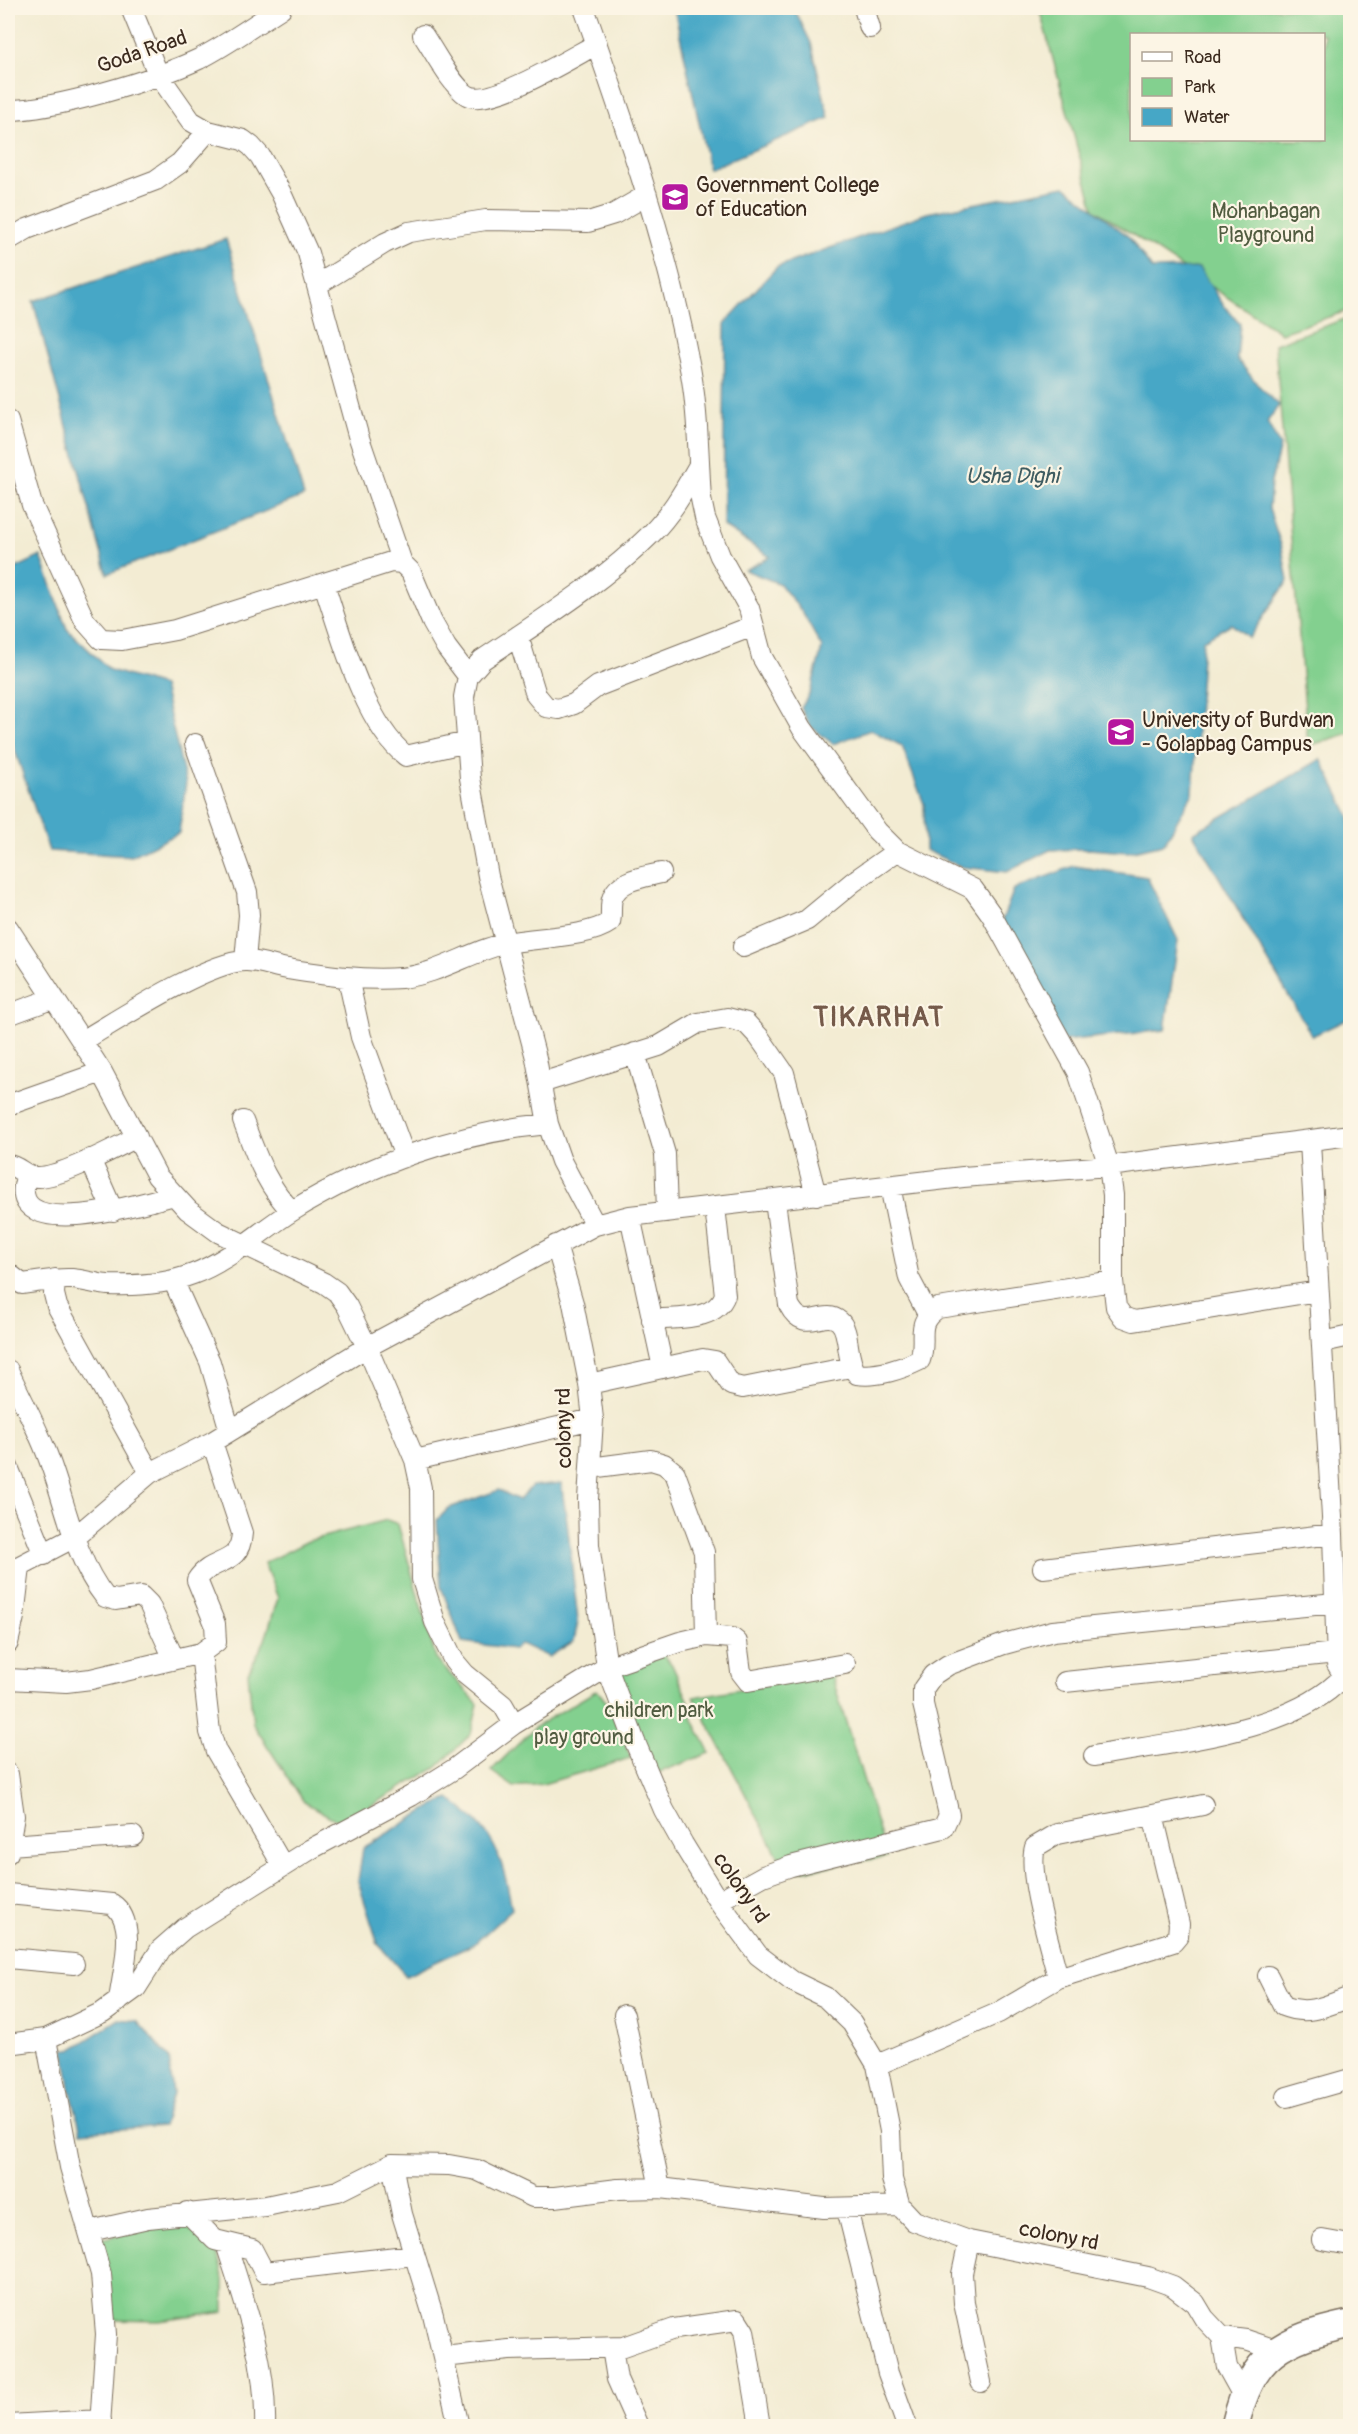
<svg xmlns="http://www.w3.org/2000/svg" width="1358" height="2434" font-family="Pangolin,sans-serif">
	<style>
		.green { fill: #83d08f; stroke: #5f7d56; stroke-width: 1.5; fill-rule: evenodd }
		.water { fill: #46a7c6; stroke: #406872; stroke-width: 1.5 }
		.lines { fill: none; stroke-linecap: round; stroke-linejoin: round }
		.street-casing { stroke: #7b6e5d; stroke-width: 22 }
		.secondary-casing { stroke: #7b6e5d; stroke-width: 30 }
		.street { stroke: #fff; stroke-width: 20 }
		.secondary { stroke: #fff; stroke-width: 27 }
		.labels { text-anchor: middle; dominant-baseline: central; stroke-width: 4.5; stroke-linejoin: round; paint-order: stroke }
		.street-label { font-size: 21px; fill: #3b2a1e; stroke: #fcf5e5 }
		.poi-label { font-size: 21px; fill: #3b2a1e; stroke: #fcf5e5; text-anchor: start }
		.park-label { font-size: 21px; fill: #515c40; stroke: #fcf5e5 }
		.water-label { font-size: 22px; font-style: italic; fill: #3f5c61; stroke: #fcf5e5 }
		.district-label { font-size: 27px; font-weight: bold; letter-spacing: 1.5px; fill: #755a4a; stroke: #fcf5e5 }
	</style>
	<rect width="100%" height="100%" fill="#fcf5e5"/>
	<filter id="ink" filterUnits="userSpaceOnUse"><feTurbulence type="fractalNoise" baseFrequency=".0167" numOctaves="2"/><feDisplacementMap in="SourceGraphic" scale="12" xChannelSelector="R" yChannelSelector="G"/><feConvolveMatrix kernelMatrix="1 2 1 2 8 2 1 2 1" color-interpolation-filters="sRGB"/></filter>
	<filter id="wash" filterUnits="userSpaceOnUse"><feTurbulence type="fractalNoise" baseFrequency=".008" numOctaves="4" result="noise"/><feDisplacementMap in="SourceGraphic" scale="24" xChannelSelector="R" yChannelSelector="G"/><feGaussianBlur stdDeviation="1.35" result="paint"/><feColorMatrix in="noise" values="0 0 0 0 0 0 0 0 0 0 0 0 0 0 0 0 0 1.4 0 .05"/><feComposite in="paint" operator="in"/></filter>
	<g filter="url(#wash)">
		<rect width="100%" height="100%" fill="#f3ecd3"/>
		<path class="green" d="M1039,8H1350V310L1281,333L1094,209ZM1132,34H1324V140H1132Z
			M1350,317V733L1308,746L1275,344Z
			M387,1520L398,1524L436,1659L478,1704L471,1734L436,1768L341,1823L304,1802L253,1724L248,1673L265,1640L278,1598L264,1563L308,1541Z
			M662,1652L672,1665L689,1702L693,1720L710,1753L657,1773L611,1670Z
			M831,1673L887,1857L787,1873L694,1697Z
			M597,1690L608,1704L631,1758L543,1784L514,1787L491,1771L535,1727Z
			M209,2219L224,2281V2312L159,2321L110,2320L97,2240L175,2221Z"/>
		<path class="water" d="M674,8H794L811,43L829,118L709,169Z
			M1065,186L1129,237L1152,269L1199,268L1224,306L1240,324L1237,359L1258,385L1279,405L1267,422L1280,446L1271,482L1269,509L1282,548L1288,581L1249,638L1231,624L1203,640L1193,793L1164,844L1128,852L1089,849L1050,850L1007,872L962,867L925,850L924,804L902,746L871,730L833,744L810,726L801,708L810,693L822,648L802,612L780,584L745,570L770,557L723,526L725,323L777,267L927,213Z
			M226,239L304,496L107,574L33,301Z
			M41,556L67,629L110,670L163,686L186,783L179,833L132,856L49,851L8,730V572Z
			M1321,759L1350,817V1018L1312,1036L1193,833Z
			M1074,866L1147,877L1178,940L1165,1030L1063,1041L1001,923L1014,889Z
			M561,1483L567,1521L578,1621L574,1641L549,1657L521,1644L514,1649L462,1642L441,1587L437,1520L449,1508L499,1490L519,1500L532,1486Z
			M449,1799C495,1830 502,1856 512,1909L474,1944L406,1976L378,1944L358,1881L363,1848L434,1805Z
			M119,2019L137,2021L169,2057L173,2094L163,2126L81,2132L70,2088L64,2049L71,2050Z"/>
	</g>
	<g filter="url(#ink)">
		<g class="lines">
			<g class="street-casing">
				<path id="street" d="M131,8L158,74L191,121L208,131L243,140L251,146L260,156L281,193L308,253L358,435L402,563
					M584,8C624,122 665,238 688,358C698,403 698,452 701,499L705,518L720,556L749,608L762,657L802,728L877,831L897,851L973,889L991,914L1078,1072L1109,1166L1113,1195V1281L1116,1307L1123,1317L1134,1321L1318,1291
					M864,8L870,28
					M423,35C434,51 451,85 467,95C489,109 572,57 597,44
					M8,110C55,110 154,80 199,59C227,45 254,25 281,8
					M8,240L27,229L156,180L180,163L208,131
					M317,285L385,243L409,232L486,220L588,222L614,214L647,195
					M8,421L32,505L85,621L101,639L122,640L175,630L391,562L402,563L411,572L432,622L446,647L468,676
					M324,584C341,635 364,723 406,756L467,742
					M518,636L536,695L546,707L559,709L574,704L598,686L753,626
					M195,744L247,892L249,915L245,961
					M8,928L102,1072L157,1176L188,1210L218,1232L324,1283L337,1292L347,1306L367,1347L415,1460L421,1488L422,1579L435,1622L454,1661L465,1674L503,1705L514,1724
					M743,947L807,920L853,882L897,851
					M348,978L361,1037L405,1157
					M8,1015L54,998
					M82,1041C118,1020 205,963 244,961C258,960 274,967 288,969C326,975 363,981 401,978C441,974 475,948 513,942C541,937 589,937 610,922C612,915 610,906 612,899C618,879 645,877 661,873
					M635,1053L665,1154L667,1212
					M541,1083L659,1046L698,1023L727,1018L746,1023L759,1037L784,1073L816,1195
					M8,1105L102,1072
					M243,1121C256,1154 266,1186 292,1211
					M1310,1142L1333,1534L1337,1664L1344,1676L1350,1678
					M90,1159L113,1211
					M8,1165C19,1166 25,1177 37,1177C60,1178 115,1148 137,1137
					M27,1175C0,1248 150,1201 174,1195
					M890,1186L909,1278L928,1314
					M775,1201L789,1305C805,1336 823,1307 839,1321C851,1331 845,1360 857,1374C877,1377 902,1369 920,1360C928,1337 913,1324 938,1308L1113,1281
					M630,1216L663,1368
					M595,1225L561,1161L548,1124L536,1058L488,876L470,778L464,697L468,676L482,660C540,621 603,582 652,533C672,513 685,489 699,465
					M556,1245L573,1303L589,1384L593,1419L588,1499L589,1545L607,1667L635,1742L664,1810L683,1844L718,1901L758,1955L792,1981L825,1997L852,2023L877,2065L890,2131L892,2179L900,2206L914,2221L969,2241L1148,2277L1173,2286L1195,2303L1204,2318L1222,2337L1246,2340L1276,2350
					M8,1273L22,1284C39,1282 55,1278 72,1279C84,1280 96,1284 108,1285C135,1286 167,1284 193,1274C229,1261 260,1231 292,1211C368,1164 460,1132 548,1124
					M55,1279L54,1294L57,1306L150,1473
					M173,1280L210,1362L230,1431
					M652,1320C677,1317 715,1322 725,1295L715,1207
					M1323,1342L1350,1336
					M8,1370C20,1396 34,1422 45,1449C65,1497 72,1555 105,1597L116,1600L141,1596L149,1604L174,1659
					M589,1384L703,1359L715,1361L731,1385L743,1388L851,1367
					M415,1460L593,1419
					M8,1467L44,1555
					M590,1468L651,1460L664,1464L675,1473L704,1552L706,1636
					M1043,1568L1333,1534
					M8,1572L75,1537L150,1473L212,1442L367,1347L595,1225L630,1216L963,1177L1109,1166L1350,1135
					M8,1643L14,1617L20,1567
					M201,1653L210,1732L216,1751L283,1866
					M8,1679L66,1682L91,1679L201,1653L216,1642L215,1624L197,1580C212,1556 240,1568 242,1533L212,1442
					M1065,1682L1336,1653
					M1094,1756C1168,1742 1291,1734 1344,1676
					M8,1774L14,1816L8,1853
					M10,1845L133,1836
					M8,1894L112,1904C139,1922 122,1973 119,2001
					M718,1901L763,1876L791,1866L943,1828L949,1815L923,1704V1689L933,1675L948,1665L1004,1644L1053,1631L1335,1603
					M8,1958L74,1964
					M1268,1976L1283,2006C1308,2016 1326,2006 1350,1997
					M1058,1978C1051,1948 1027,1874 1035,1847L1057,1834L1203,1805
					M624,2015L660,2188
					M8,2044L46,2039
					M877,2065L998,2013L1058,1978L1173,1942L1178,1936L1179,1924L1153,1815
					M1287,2097L1350,2079
					M392,2164L402,2214L433,2315L459,2426
					M847,2209L888,2373L907,2426
					M187,2212L215,2240L252,2249L264,2272L414,2255
					M90,2231L148,2218L266,2206L308,2197L338,2191L392,2164L449,2165L477,2170L533,2197H555L618,2189L660,2188L824,2208L900,2206
					M1322,2240L1350,2245
					M969,2241L962,2274L964,2303L981,2382
					M226,2244C245,2302 267,2365 265,2426
					M1222,2337L1227,2367L1242,2394
					M612,2348L617,2379L638,2426
					M443,2357L509,2350L623,2347L674,2329L737,2320L744,2331L760,2426
					M8,2425L101,2420
					M100,2426L106,2334L101,2274L70,2167L46,2039L103,2012L136,1988L161,1949L185,1928L311,1849L411,1796L454,1769L514,1724L607,1667L680,1642L706,1636L732,1638L737,1642L741,1672L748,1681L845,1664"/>
			</g>
			<g class="secondary-casing">
				<path id="secondary" d="M1235,2426C1252,2354 1281,2339 1350,2324"/>
			</g>
			<use href="#street" class="street"/>
			<use href="#secondary" class="secondary"/>
		</g>
	</g>
	<defs>
		<g id="university-square" transform="scale(1.5)"><rect x="-9" y="-9" width="18" height="18" rx="4" fill="#b5179e" stroke="#fcf5e5"/><path d="M0-5L7-2L0 1L-7-2ZM-4 1L0 2.5L4 1V4Q0 6-4 4Z" fill="#fff"/></g>
	</defs>
	<g fill-rule="evenodd">
		<use href="#university-square" x="675" y="197"/>
		<use href="#university-square" x="1121" y="732"/>
	</g>
	<g class="labels">
		<g class="street-label">
			<text transform="translate(142 52) rotate(-19)">Goda Road</text>
			<text transform="translate(564 1428) rotate(-91)">colony rd</text>
			<text transform="translate(741 1888) rotate(55)">colony rd</text>
			<text transform="translate(1059 2236) rotate(11)">colony rd</text>
		</g>
		<g class="poi-label">
			<text x="696" y="185">Government College<tspan x="696" dy="24">of Education</tspan></text>
			<text x="1142" y="720">University of Burdwan<tspan x="1142" dy="24">- Golapbag Campus</tspan></text>
		</g>
		<g class="park-label">
			<text x="1266" y="211">Mohanbagan<tspan x="1266" dy="24">Playground</tspan></text>
			<text x="659" y="1710">children park</text>
			<text x="584" y="1737">play ground</text>
		</g>
		<g class="water-label">
			<text x="1012" y="476">Usha Dighi</text>
		</g>
		<g class="district-label">
			<text x="879" y="1017">TIKARHAT</text>
		</g>
	</g>
	<rect width="1358" height="2434" fill="none" stroke="#fcf5e5" stroke-width="30"/>
	<rect x="1130" y="33" width="195" height="108" fill="#fcf5e5" stroke="#afa495" stroke-width="1.5"/>
	<rect x="1142" y="52" width="30" height="9" fill="#ffffff" stroke="#afa495" stroke-width="1.5"/>
	<text x="1184" y="63" font-size="18" fill="#3b2a1e">Road</text>
	<rect x="1142" y="78" width="30" height="18" fill="#83d08f" stroke="#afa495" stroke-width="1.5"/>
	<text x="1184" y="93" font-size="18" fill="#3b2a1e">Park</text>
	<rect x="1142" y="108" width="30" height="18" fill="#46a7c6" stroke="#afa495" stroke-width="1.5"/>
	<text x="1184" y="123" font-size="18" fill="#3b2a1e">Water</text>
</svg>
